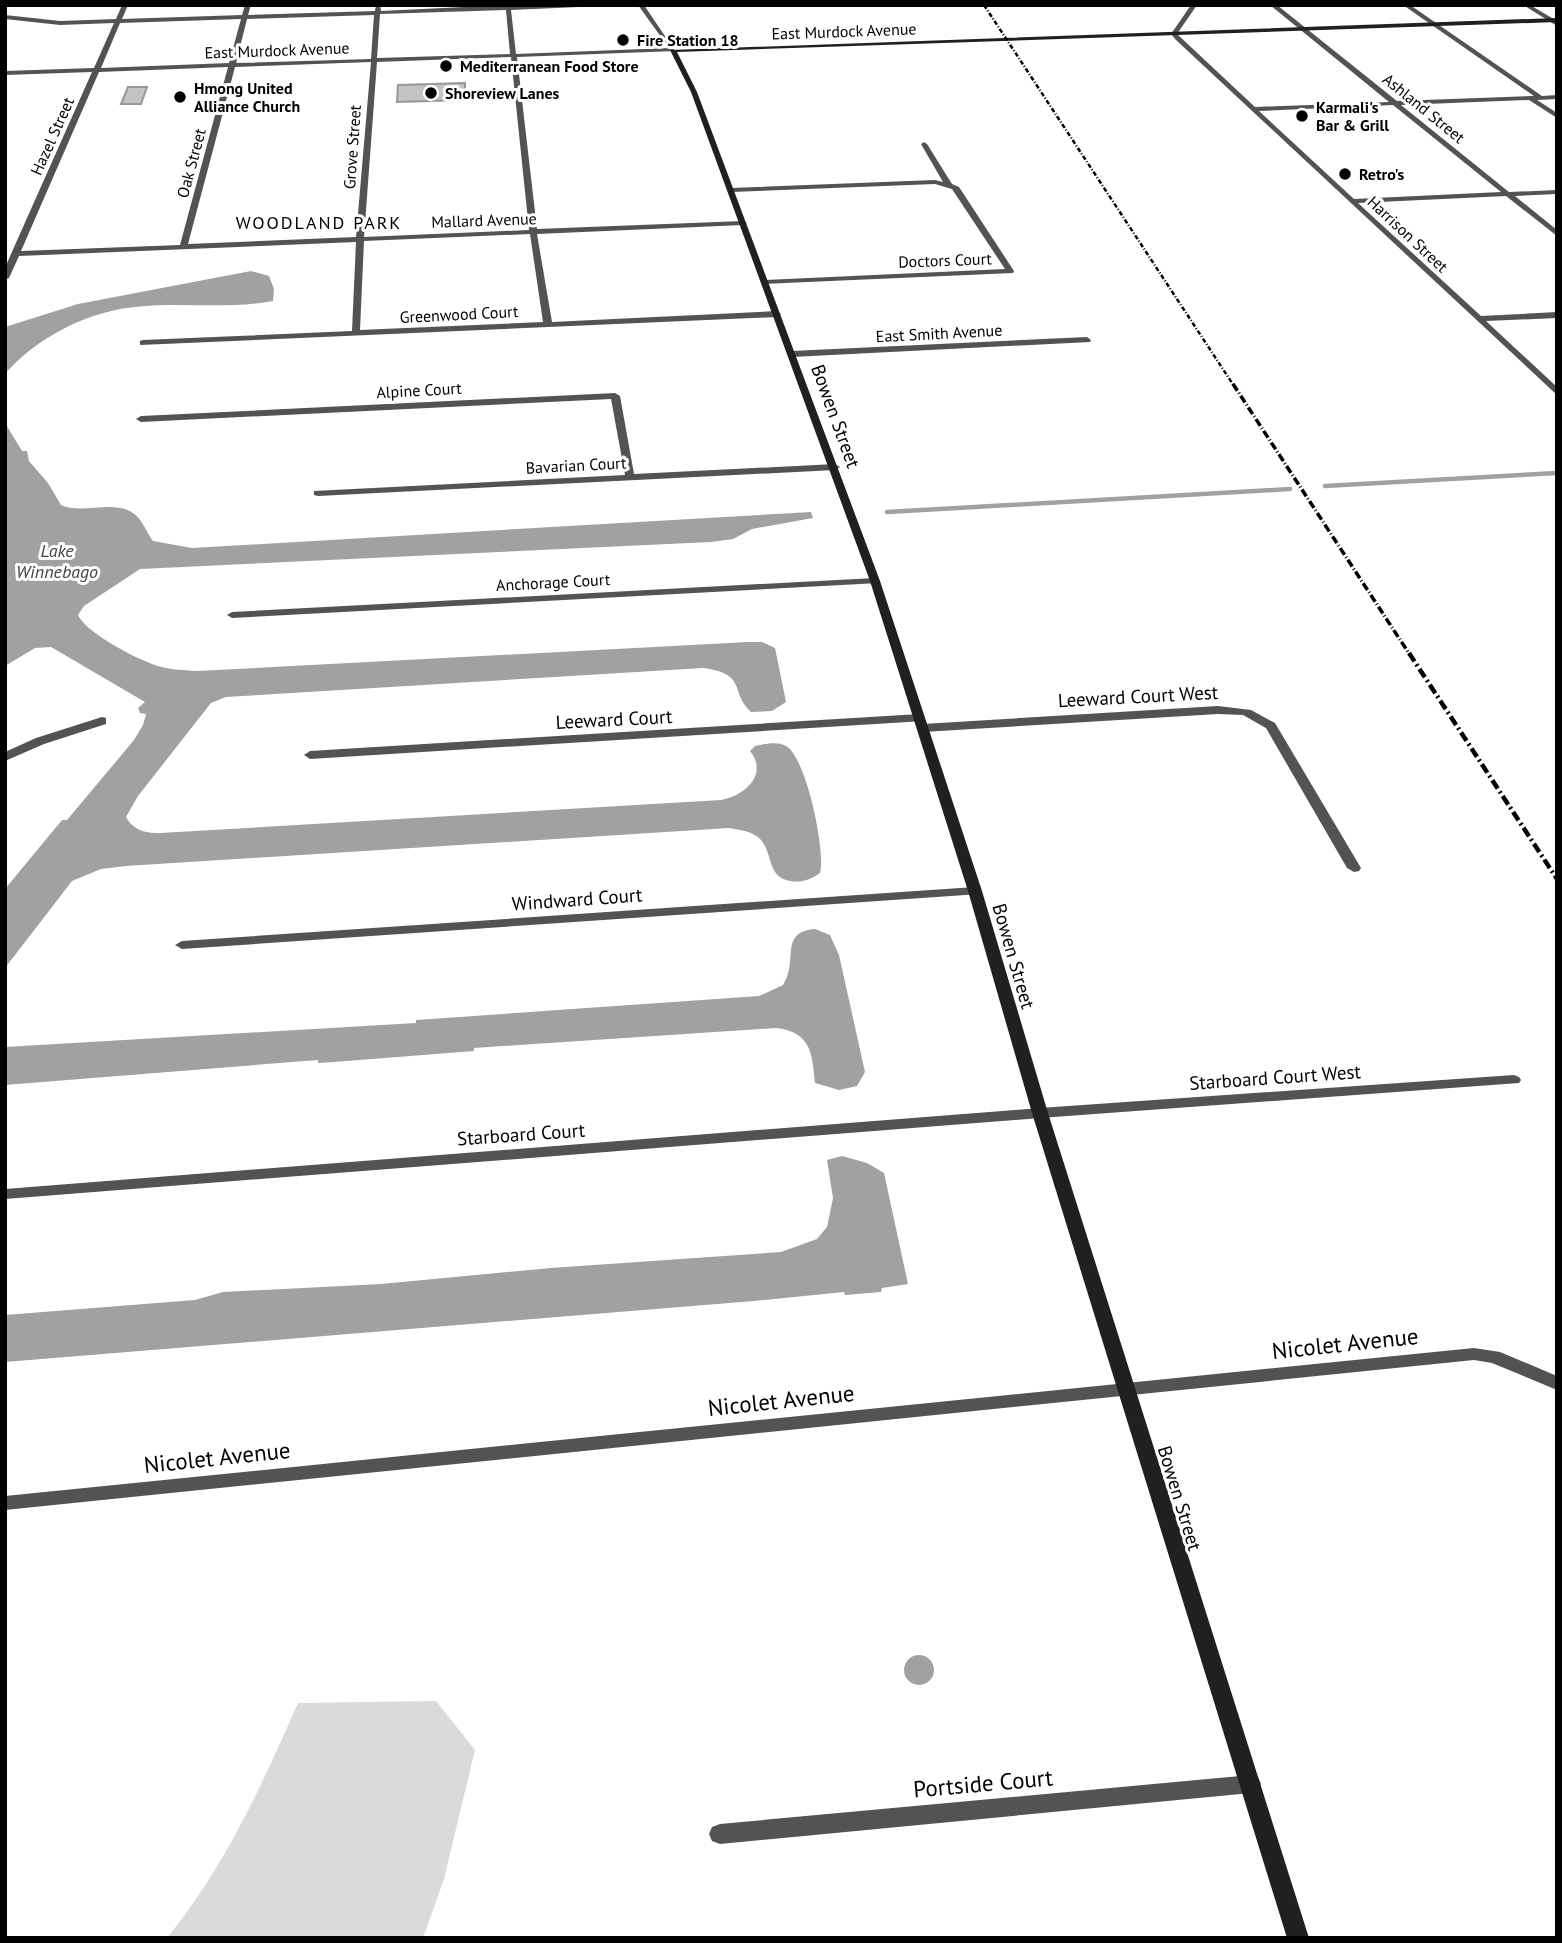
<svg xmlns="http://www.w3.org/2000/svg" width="1562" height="1943" font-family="'PT Sans',sans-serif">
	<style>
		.green { fill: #dadada }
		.water { fill: #a1a1a1 }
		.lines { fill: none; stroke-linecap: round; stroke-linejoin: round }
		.stream { stroke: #a1a1a1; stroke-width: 4.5 }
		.building { fill: #c3c3c3; stroke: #979797; stroke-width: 2 }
		.minor { fill: #535353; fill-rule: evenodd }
		.secondary { fill: #202020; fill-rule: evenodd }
		.rail-far2 { stroke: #000; stroke-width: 2.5; stroke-dasharray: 4.5 2 1 2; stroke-linecap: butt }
		.rail-far1 { stroke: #000; stroke-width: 3.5; stroke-dasharray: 8 2.5 1 2.5; stroke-linecap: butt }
		.rail { stroke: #000; stroke-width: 4.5; stroke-dasharray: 10 3.5 2 3.5; stroke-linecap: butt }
		.poi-dot { fill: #000; stroke: #fff; stroke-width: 2.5 }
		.labels { text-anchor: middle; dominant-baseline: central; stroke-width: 6; stroke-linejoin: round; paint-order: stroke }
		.far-street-label { font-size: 16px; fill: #000; stroke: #fff }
		.far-poi-label { font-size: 16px; font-weight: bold; fill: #000; stroke: #fff; text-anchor: start }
		.far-neighbourhood-label { font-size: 18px; letter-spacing: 2px; fill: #000; stroke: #fff }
		.far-water-label { font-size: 18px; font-style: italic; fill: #424242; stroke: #fff }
		.street-label { font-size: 19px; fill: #000; stroke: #fff }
		.near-street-label { font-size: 23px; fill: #000; stroke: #fff }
	</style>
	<rect width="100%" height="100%" fill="#fff"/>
	<path class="green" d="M436,1701L475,1750L444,1879L423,1938H167C224,1868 262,1785 298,1703Z"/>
	<path class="water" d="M251,271L269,276L274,289L273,301C225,310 176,301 127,308C83,314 34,340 5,374V327L78,304Z
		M5,423L22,451H27L29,461L48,483L61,505C82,515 113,499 133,513C143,520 146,532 153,541L192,548L811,512L813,518L752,529L733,539L711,542L140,569L84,606L78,615C86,633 138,660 158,666C170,670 184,670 197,671L748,642H762L775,648L786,702L772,711L751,712C729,691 748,674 703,668L226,697L211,703L138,796L126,817C137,837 158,833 178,832L721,800C744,796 769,775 750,751L755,746C765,744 777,741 786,746C806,756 826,852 820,873C810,880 801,883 790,881C766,876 774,854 760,839C752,831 740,830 729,828L126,866L101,869L72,881L5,968V889L62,820H67L134,740L143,725L146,714L140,713L138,708L145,702L51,647L35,648L5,666Z
		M815,929L830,935L839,955L865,1072L857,1086L839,1090L815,1083C812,1052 811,1033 777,1028L474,1048V1051L334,1062L318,1063V1060L5,1085V1047L416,1023V1020L759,996L783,985C799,962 778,932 815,929Z
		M842,1156L867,1163L884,1173L908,1284L882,1288L881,1292L845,1295L844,1292L754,1301L5,1362V1315L195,1300L223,1292L381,1284L551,1268L781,1252L817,1239L827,1227L833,1198L827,1160Z
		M904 1670a15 15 0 1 1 30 0a15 15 0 1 1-30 0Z"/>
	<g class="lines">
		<path class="stream" d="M1325,486L1557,473
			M887,512L1290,489"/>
	</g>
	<path class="building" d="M465,83V100L397,102L398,85Z
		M128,87H147L141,104H121Z"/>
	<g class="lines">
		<path class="minor" d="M122,5H128L122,19L242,15L245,5H251L248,15L375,11L376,5H380L381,11L505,5H624L511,10L516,54L669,48L638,5H644L675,51L517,57L537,229L743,221L747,223L743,225L537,234L552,322L777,311L781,314L777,317L140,345V341L143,340L352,331L356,242L19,256L9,278L5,280V268L11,254L92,72L5,75V71L94,68L114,23L60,25L5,19V15L60,21L116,19ZM506,10L510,54L377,58L380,14ZM374,15L371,59L236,63L247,19ZM241,19L229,63L101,68L120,23ZM511,57L529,230L364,237L377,62ZM371,62L356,237L188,244L235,67ZM228,67L180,245L21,251L99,72ZM530,234L543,322L360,330L364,241Z
			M1191,5H1197L1177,34L1255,107L1389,102L1270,5H1277L1397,101L1534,96L1403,5H1410L1542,96L1557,95V99L1537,100L1557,113V118L1529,100L1401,105L1509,192L1557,190V194L1515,196L1557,230V236L1506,196L1358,203L1481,316L1557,312V318L1486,321L1557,387V395L1176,40L1171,34ZM1393,105L1501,192L1354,199L1259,111Z
			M1523,5H1530L1557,21V26Z
			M924,142L927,144L952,184L959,187L1014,271L1013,273L762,284V280H765L1005,269L952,189L935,184L731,192L727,190L731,188L935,180L943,182L921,144Z
			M1087,337L1091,340L1090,342L792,357L788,354L792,351Z
			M615,393L620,396L634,474L835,464L840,467L835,470L318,496L314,495V491L625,475L611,399L141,422L136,419L141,416Z
			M875,578L880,581L879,583L232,618L227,615L232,612Z
			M1218,706L1251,710L1275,723L1361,868L1359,871L1354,872L1347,868L1266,728L1243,715L1218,714L923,732L917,728L923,724Z
			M920,714L924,715V721L310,759L304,755L310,751Z
			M102,717L106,718V724L44,744L5,761V752L36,738Z
			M975,887L982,891L980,894L182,949L175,945L182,941Z
			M1514,1075L1519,1077L1521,1080L1519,1083L1040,1118L5,1199V1189L1040,1108Z
			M1474,1348L1500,1352L1557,1376V1390L1492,1363L1474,1360L5,1510V1496Z
			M1251,1775L1258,1777L1261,1784L1258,1791L1251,1793L720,1844L712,1841L709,1834L712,1827L720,1824Z"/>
		<path class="secondary" d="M1557,18V22L677,52L697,92L880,581L982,891L1048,1113L1309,1938H1287L1032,1113L968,891L870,581L691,92L670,50Z"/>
		<path class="rail-far2" d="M984,5L1234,386"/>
		<path class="rail-far1" d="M1233,384L1410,655"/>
		<path class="rail" d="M1409,653L1557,879"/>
	</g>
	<g class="poi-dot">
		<circle cx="623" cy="40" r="7"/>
		<circle cx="446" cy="66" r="7"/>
		<circle cx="431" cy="93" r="7"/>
		<circle cx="180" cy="97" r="7"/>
		<circle cx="1302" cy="116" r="7"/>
		<circle cx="1345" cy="174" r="7"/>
	</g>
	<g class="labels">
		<g class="far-street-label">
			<text transform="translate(844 31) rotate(-2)">East Murdock Avenue</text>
			<text transform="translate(277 50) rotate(-2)">East Murdock Avenue</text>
			<text transform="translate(1424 108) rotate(39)">Ashland Street</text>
			<text transform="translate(52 136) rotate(-66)">Hazel Street</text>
			<text transform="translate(352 147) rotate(-86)">Grove Street</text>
			<text transform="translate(191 163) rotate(-75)">Oak Street</text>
			<text transform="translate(484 220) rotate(-2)">Mallard Avenue</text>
			<text transform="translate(1408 234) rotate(43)">Harrison Street</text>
			<text transform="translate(945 260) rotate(-2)">Doctors Court</text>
			<text transform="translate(459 314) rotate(-3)">Greenwood Court</text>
			<text transform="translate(939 333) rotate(-3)">East Smith Avenue</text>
			<text transform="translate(419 390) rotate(-3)">Alpine Court</text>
			<text transform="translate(576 465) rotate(-3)">Bavarian Court</text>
			<text transform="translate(553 582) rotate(-3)">Anchorage Court</text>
		</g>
		<g class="far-poi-label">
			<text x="637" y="40">Fire Station 18</text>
			<text x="460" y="66">Mediterranean Food Store</text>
			<text x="194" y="88">Hmong United<tspan x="194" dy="18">Alliance Church</tspan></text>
			<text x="445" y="93">Shoreview Lanes</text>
			<text x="1316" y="107">Karmali's<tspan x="1316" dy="18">Bar &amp; Grill</tspan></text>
			<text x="1359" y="174">Retro's</text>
		</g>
		<g class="far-neighbourhood-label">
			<text x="319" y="222">WOODLAND PARK</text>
		</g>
		<g class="far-water-label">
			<text x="57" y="550">Lake<tspan x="57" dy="21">Winnebago</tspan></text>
		</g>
		<g class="street-label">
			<text transform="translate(836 416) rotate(70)">Bowen Street</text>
			<text transform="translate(1138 696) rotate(-3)">Leeward Court West</text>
			<text transform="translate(614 719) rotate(-3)">Leeward Court</text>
			<text transform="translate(577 899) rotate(-4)">Windward Court</text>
			<text transform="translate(1014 956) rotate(74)">Bowen Street</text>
			<text transform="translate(1275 1077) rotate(-4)">Starboard Court West</text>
			<text transform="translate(521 1134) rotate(-4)">Starboard Court</text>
			<text transform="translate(1180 1498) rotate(73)">Bowen Street</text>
		</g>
		<g class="near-street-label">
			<text transform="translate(1345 1343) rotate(-6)">Nicolet Avenue</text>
			<text transform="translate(781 1400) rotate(-6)">Nicolet Avenue</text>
			<text transform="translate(217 1457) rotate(-6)">Nicolet Avenue</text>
			<text transform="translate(983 1783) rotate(-5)">Portside Court</text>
		</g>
	</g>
	<rect width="1562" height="1943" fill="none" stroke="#000000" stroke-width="14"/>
</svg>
